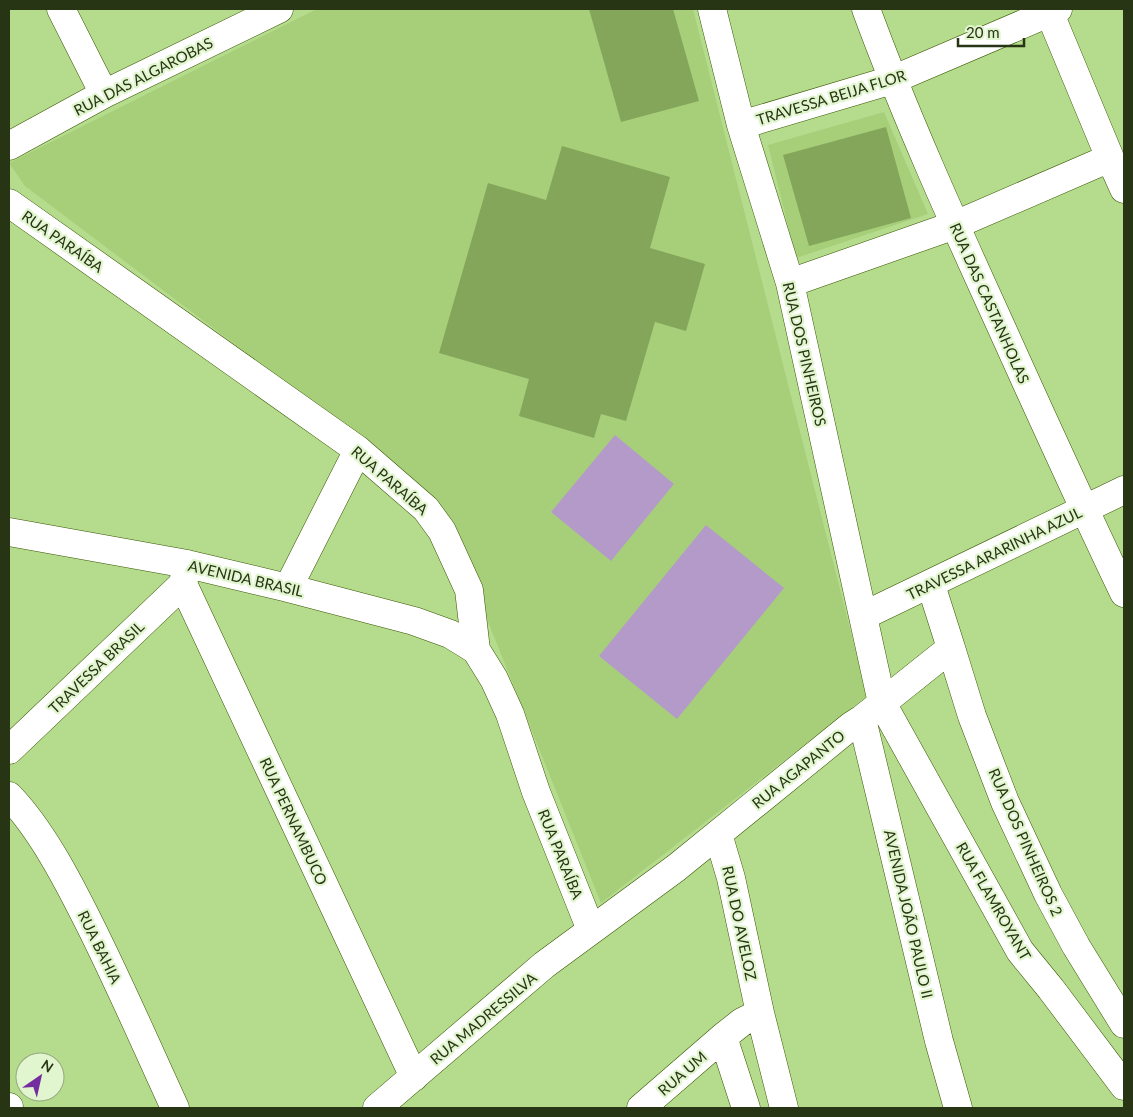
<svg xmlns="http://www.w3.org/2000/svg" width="1133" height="1117" font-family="Lato,sans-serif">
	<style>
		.built { fill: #a7cf7a }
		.green { fill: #b49ac9 }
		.building { fill: #83a65a }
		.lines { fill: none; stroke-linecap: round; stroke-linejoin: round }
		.minor-casing { stroke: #395702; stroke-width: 29 }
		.minor { stroke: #fff; stroke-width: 28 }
		.labels { text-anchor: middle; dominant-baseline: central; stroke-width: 4.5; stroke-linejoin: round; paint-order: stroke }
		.street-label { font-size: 15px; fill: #273515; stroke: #e1f5ce }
	</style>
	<rect width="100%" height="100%" fill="#b5db8d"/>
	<path class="built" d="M317,9H693L867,696L601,903L446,517L365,446L241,349L25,186L9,163Z
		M884,112L928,214L796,258L768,145Z"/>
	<path class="green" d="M615,435L674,484L611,561L551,512Z
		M706,525L784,588L677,719L599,656Z"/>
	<path class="building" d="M589,9H673L699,101L621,122Z
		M886,127L911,218L809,246L783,155Z
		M562,146L670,177L650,248L705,264L686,331L655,322L626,421L601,414L594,438L519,416L529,379L439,353L488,183L546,200Z"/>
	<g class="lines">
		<g class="minor-casing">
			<path id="minor" d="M61,9L104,94
				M712,9L741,125L790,283L882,703L1020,951L1051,989L1124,1086
				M866,9C905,115 952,219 999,322C1040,413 1081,503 1124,593
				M1048,9L1110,158L1124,189
				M741,125L892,80L1058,9
				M9,146L104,94L279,9
				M9,203L358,450L426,509L442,531L469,590L476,650L494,679L510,714L536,792L591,930
				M790,283L955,225L1110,158
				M9,532L187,564L288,588L414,621L450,634L476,650
				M187,564L183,584L414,1077
				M288,588L358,450
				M863,616L1124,490
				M951,648L972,716L1005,802L1048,894L1076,946L1124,1024
				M862,719L939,1041L958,1108
				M9,750L183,584
				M9,796C42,830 69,883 90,925C120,985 147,1047 175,1108
				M718,834L731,878L760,1013L784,1108
				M9,1107V1108
				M377,1108L544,965L676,868L851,726L862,719L951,648L931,585
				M641,1108L723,1037
				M746,1108L723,1037L742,1022L760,1013"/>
		</g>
		<use href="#minor" class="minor"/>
	</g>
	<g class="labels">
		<g class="street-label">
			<text transform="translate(143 76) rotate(-27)">RUA DAS ALGAROBAS</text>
			<text transform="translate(831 97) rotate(-17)">TRAVESSA BEIJA FLOR</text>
			<text transform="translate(63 241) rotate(35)">RUA PARAÍBA</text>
			<text transform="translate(990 303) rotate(66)">RUA DAS CASTANHOLAS</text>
			<text transform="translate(805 354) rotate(77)">RUA DOS PINHEIROS</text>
			<text transform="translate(390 480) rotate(41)">RUA PARAÍBA</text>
			<text transform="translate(994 553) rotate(-26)">TRAVESSA ARARINHA AZUL</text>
			<text transform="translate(246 578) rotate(13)">AVENIDA BRASIL</text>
			<text transform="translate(96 667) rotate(-44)">TRAVESSA BRASIL</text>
			<text transform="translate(798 769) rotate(-39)">RUA AGAPANTO</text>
			<text transform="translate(294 821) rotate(65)">RUA PERNAMBUCO</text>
			<text transform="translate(1026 842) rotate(66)">RUA DOS PINHEIROS 2</text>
			<text transform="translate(561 854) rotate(68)">RUA PARAÍBA</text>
			<text transform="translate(994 901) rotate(60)">RUA FLAMROYANT</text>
			<text transform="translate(909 914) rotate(77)">AVENIDA JOÃO PAULO II</text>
			<text transform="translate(740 923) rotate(78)">RUA DO AVELOZ</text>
			<text transform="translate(100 947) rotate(64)">RUA BAHIA</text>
			<text transform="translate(483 1018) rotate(-40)">RUA MADRESSILVA</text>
			<text transform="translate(682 1073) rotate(-41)">RUA UM</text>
		</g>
	</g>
	<rect width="1133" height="1117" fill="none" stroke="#273515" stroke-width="20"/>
	<g transform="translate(40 1077) rotate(34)"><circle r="24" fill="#e1f5ce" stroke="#97a884"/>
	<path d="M0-4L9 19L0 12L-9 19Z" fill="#742c9f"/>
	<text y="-8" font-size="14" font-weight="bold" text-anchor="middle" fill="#273515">N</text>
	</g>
	<path d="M958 38v8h66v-8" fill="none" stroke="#273515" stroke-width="2.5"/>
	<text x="966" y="38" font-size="15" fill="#273515" stroke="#e1f5ce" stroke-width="4" paint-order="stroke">20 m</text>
</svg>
